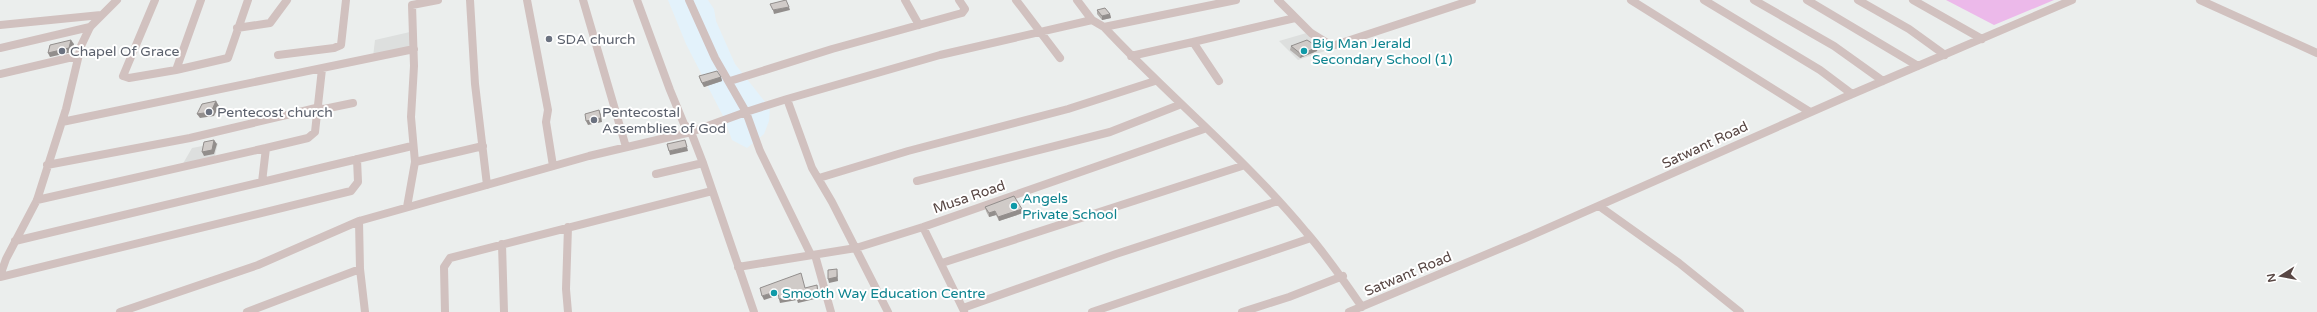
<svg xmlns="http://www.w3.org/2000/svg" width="2317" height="312" font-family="'Varela Round',sans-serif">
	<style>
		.commercial { fill: #e3f2fb }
		.education { fill: #dddfde }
		.green { fill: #ecb9ea }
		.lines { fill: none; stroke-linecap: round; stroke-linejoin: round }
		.street { stroke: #d1c1bf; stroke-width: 8 }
		.wall { fill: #b3afac }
		.shaded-wall { fill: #928e8c }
		.building { fill: #d0cbc8; stroke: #928e8c }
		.worship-dot { fill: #6b7280; stroke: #fff; stroke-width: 1.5 }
		.culture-dot { fill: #0f9aa8; stroke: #fff; stroke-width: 1.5 }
		.labels { text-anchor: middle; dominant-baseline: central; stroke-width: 4; stroke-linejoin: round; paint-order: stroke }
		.worship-label { font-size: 14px; fill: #5b616d; stroke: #fff; text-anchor: start }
		.culture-label { font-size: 14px; fill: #0d838f; stroke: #fff; text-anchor: start }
		.street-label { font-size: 14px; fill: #584744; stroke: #fff }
	</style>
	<rect width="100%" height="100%" fill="#ebeeed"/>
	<path class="commercial" d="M668,0H708L714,9L716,21L735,64L770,108L769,121L764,134L747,148L732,140L724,118L686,44Z"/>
	<path class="education" d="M410,32L412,48L373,57L375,40Z
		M1310,32L1331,49L1298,60L1279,41Z
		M218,143L214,160L181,167L192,148Z"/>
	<path class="green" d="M1946,0H2054L1994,25Z"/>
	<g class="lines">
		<path class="street" d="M155,0L123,76L129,78L176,70
			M201,0L176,70L228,58L248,0
			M470,0L475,84L487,185
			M527,0L548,110L546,122L553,166
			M583,0L626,147
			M637,0L670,90L684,124L691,132L703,163L754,312
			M905,0L919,25
			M1016,0L1060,58
			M1077,0L1092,20L1104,27
			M1236,0L1104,27C1169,97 1245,158 1306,232C1327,256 1344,281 1362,307
			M1278,0L1311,33L1332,46L1472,0
			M1631,0L1810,112
			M1704,0L1820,70L1852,94
			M1754,0L1834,46L1883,81
			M1807,0L1918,66
			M1858,0L1909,29L1945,55
			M1913,0L1982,39
			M2200,0L2317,53
			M0,25L101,15
			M237,28L270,23L287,0
			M0,48L90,27
			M278,55L334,48L341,45L346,0
			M1131,56L1193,42
			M0,74L77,56
			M730,81L832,49L962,13L965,9L959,0
			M1219,81L1193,42L1295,18
			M787,99L746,112L760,151L811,255
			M62,122L414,49
			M415,162L483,146
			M47,165L190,138L316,108L324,109L353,103
			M656,174L703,163
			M819,178L908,151L1068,109L1155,81
			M917,181L1110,132L1179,105
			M262,182L266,148L308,138L315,132L322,69
			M37,200L266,148
			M1599,206L1679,263L1740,312
			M407,207L415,162L411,117L414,66L412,5L438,0
			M568,227L566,289L568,312
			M923,227L964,311
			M15,241L412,146
			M502,244L504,312
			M815,255L831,312
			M942,263L1242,166
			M738,267L856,248L923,227L1204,129
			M0,276L6,259L37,200L66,109L81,46L90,27L117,0
			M0,277L351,191L358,182L357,159
			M963,308L1116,254L1278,201
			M120,312L258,265L359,221
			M247,312L360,269
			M365,312L360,269L359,221L589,156L691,132L746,112L715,58L689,0
			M445,312L444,267L450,258L712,191
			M888,312L832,202L812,168L787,99L940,55L1092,20
			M1092,312L1311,238
			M1242,312L1289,297L1343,276
			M1349,312L1523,239L1843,98L2072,0"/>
	</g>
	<path class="wall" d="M1097,10L1110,14L1111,18L1102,20L1097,14Z
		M1291,46L1318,47L1317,51L1300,58L1290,50Z
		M699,76L721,77L722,81L704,87L700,80Z
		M985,207L1022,209L1023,213L999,221L996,215L989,217L986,211Z"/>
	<path class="shaded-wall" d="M789,7L790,10L774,14L773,10Z
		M1110,14L1111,18L1102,20V16Z
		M71,40L74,44L72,52L50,57L48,53Z
		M1318,47L1317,51L1300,58L1301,54Z
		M721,77L722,81L704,87L702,83Z
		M216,101L219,106L214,116L200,118L197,114Z
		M599,110L601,115L602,122L588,125L586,121Z
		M214,140L217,144L214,154L204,156L202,152Z
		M687,147L688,151L670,155L669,151Z
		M1022,209L1023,213L999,221L998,217Z
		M995,211L996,215L989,217V213Z
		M837,269L838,281L829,283L828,279Z
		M817,285L819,298L798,303L797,300L780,303L779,299Z
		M778,291L779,295L764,300L762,296Z"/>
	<path class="building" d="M786,0L789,7L773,10L770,4Z
		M1105,8L1110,14L1102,16L1097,10Z
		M71,40L69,48L48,53L50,45Z
		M1307,40L1318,47L1301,54L1291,46Z
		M717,71L721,77L702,83L699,76Z
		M216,101L211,112L197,114L202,104Z
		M599,110L601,118L586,121L585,114Z
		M214,140L212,150L202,152L204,142Z
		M685,140L687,147L669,151L667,144Z
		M1014,196L1022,209L998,217L995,211L989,213L985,207Z
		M837,269V277L828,279V270Z
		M801,273L805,288L817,285L818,294L796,299V295L779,299L778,291L762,296L760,288Z"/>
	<g class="worship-dot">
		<circle cx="549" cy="39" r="4"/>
		<circle cx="62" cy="51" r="4"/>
		<circle cx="209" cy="112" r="4"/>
		<circle cx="594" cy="120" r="4"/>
	</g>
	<g class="culture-dot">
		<circle cx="1304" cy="51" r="4"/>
		<circle cx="1014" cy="206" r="4"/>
		<circle cx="774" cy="293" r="4"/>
	</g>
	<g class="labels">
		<g class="worship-label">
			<text x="557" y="39">SDA church</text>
			<text x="70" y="51">Chapel Of Grace</text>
			<text x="217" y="112">Pentecost church</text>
			<text x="602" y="112">Pentecostal<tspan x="602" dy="16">Assemblies of God</tspan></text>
		</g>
		<g class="culture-label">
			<text x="1312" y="43">Big Man Jerald<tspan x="1312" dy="16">Secondary School (1)</tspan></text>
			<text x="1022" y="198">Angels<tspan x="1022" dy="16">Private School</tspan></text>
			<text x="782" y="293">Smooth Way Education Centre</text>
		</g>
		<g class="street-label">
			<text transform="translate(1705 145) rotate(-25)">Satwant Road</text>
			<text transform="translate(969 197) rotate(-19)">Musa Road</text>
			<text transform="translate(1408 274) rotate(-23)">Satwant Road</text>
		</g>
	</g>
	<g transform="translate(2281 276) rotate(259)" stroke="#ffffff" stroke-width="3" paint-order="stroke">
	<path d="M0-3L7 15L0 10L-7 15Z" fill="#584744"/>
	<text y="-6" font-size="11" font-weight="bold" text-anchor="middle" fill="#584744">N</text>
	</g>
</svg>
